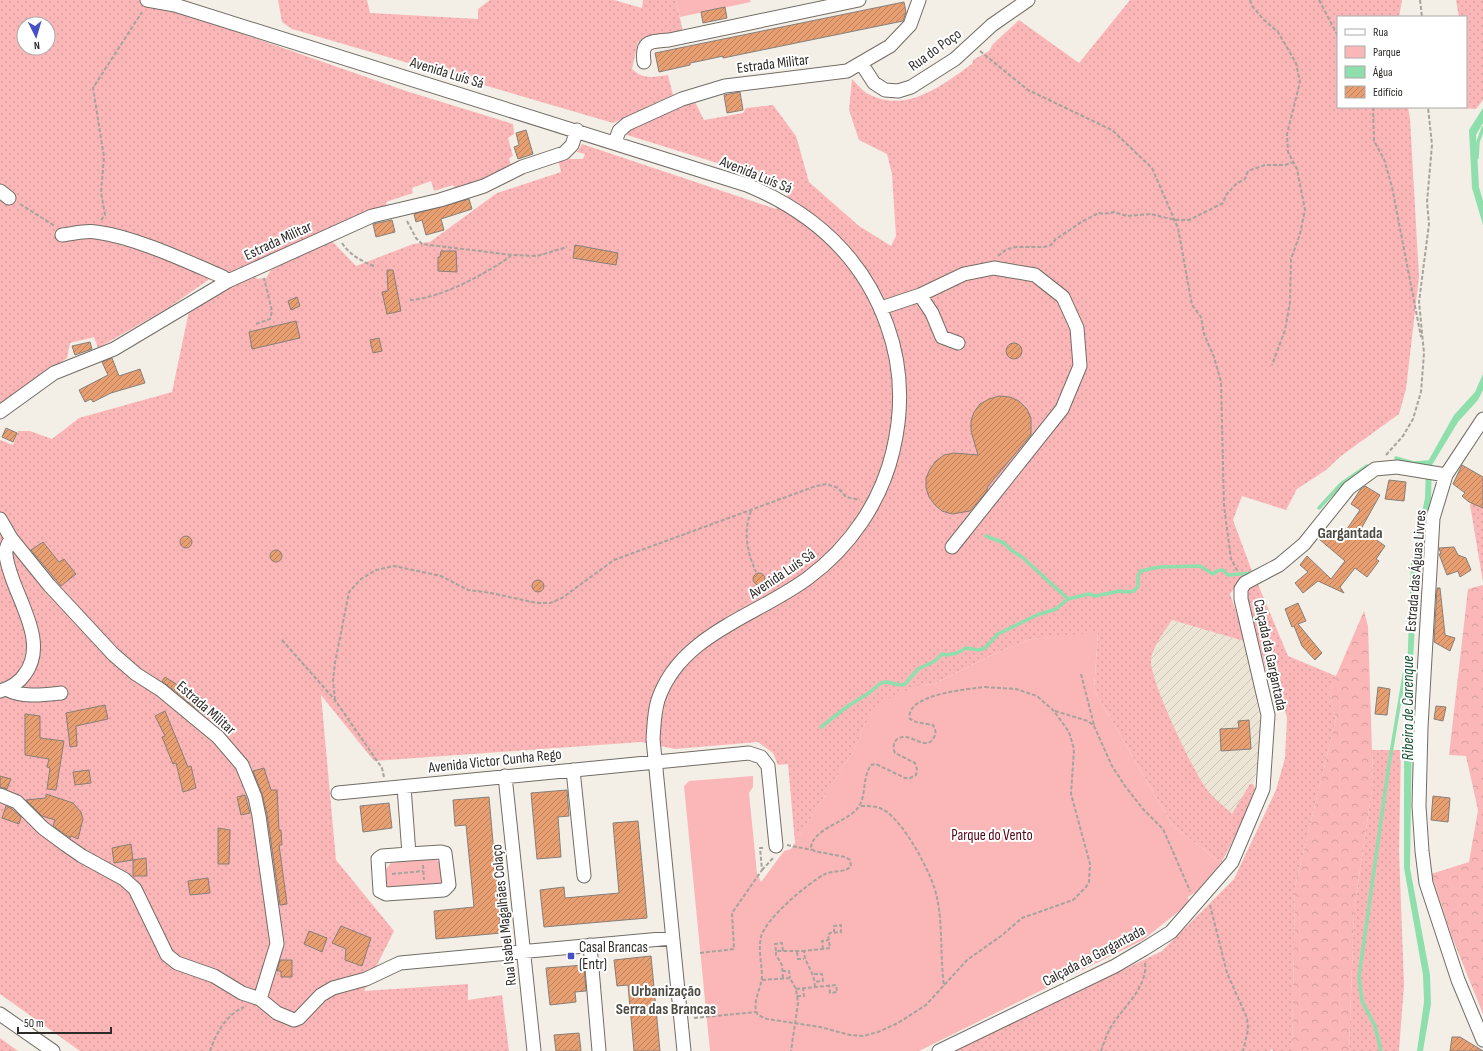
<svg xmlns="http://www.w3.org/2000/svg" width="1483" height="1051" font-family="'Sofia Sans Condensed',sans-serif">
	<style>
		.industrial { fill: url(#industrial-furrows) }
		.grass { fill: url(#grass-dots); fill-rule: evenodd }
		.forest { fill: url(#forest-crowns) }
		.park { fill: #fbb7b8 }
		.water { fill: #8fdfad }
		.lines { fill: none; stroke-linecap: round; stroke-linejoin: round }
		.stream { stroke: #8fdfad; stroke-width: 3.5 }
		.building { fill: url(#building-hatch); stroke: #877f7a }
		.minor-casing { stroke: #716d66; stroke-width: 15 }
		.path { stroke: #a6a39c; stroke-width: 2; stroke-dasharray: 4 2; stroke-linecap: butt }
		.minor { stroke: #fff; stroke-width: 13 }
		.poi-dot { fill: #4751c6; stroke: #fff; stroke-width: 1.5 }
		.labels { text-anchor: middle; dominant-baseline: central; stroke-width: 4; stroke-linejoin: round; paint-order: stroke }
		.street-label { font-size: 15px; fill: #2d2b28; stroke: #fff }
		.park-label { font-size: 15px; fill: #540515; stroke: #fff }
		.poi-label { font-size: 15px; fill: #2d2b28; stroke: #fff; text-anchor: start }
		.neighbourhood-label { font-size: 16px; font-weight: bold; fill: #4e4b44; stroke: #fff }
		.water-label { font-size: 16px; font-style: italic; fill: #195434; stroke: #fff }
	</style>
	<defs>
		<pattern id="industrial-furrows" width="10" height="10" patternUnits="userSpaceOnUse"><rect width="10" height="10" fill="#ece5d5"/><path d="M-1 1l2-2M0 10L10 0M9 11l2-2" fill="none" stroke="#cbc5b7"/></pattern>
		<pattern id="grass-dots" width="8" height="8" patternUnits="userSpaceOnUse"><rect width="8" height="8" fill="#fbb7b8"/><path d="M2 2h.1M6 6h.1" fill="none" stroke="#d79e9e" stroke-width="1.8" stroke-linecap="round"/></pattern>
		<pattern id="forest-crowns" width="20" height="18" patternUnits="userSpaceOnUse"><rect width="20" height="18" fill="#fbb7b8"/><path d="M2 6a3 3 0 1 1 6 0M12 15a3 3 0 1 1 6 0" fill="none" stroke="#d79e9e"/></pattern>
		<pattern id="building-hatch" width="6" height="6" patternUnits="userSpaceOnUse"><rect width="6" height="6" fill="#e79e71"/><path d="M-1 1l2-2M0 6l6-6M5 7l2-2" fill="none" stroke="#bc815d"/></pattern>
	</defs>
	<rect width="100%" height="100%" fill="#f3efe6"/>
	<path class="industrial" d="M1172,620L1247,642L1260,719L1262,754L1253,784L1255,788L1235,838L1221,863L1098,632Z"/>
	<path class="grass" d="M0,0H146L406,91L513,124L514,134L508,138L513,156L509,158L511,165L484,182L456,191L453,185L434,191L431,181L412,188L413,193L386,202L387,207L230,275L103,228L62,227L61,242L106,235L211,278L168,308L98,348L94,337L70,343L67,358L0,404ZM24,24H48V48H24Z
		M278,0H367L370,13L478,19V9L490,0H614L642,8L643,0H676L683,32L638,42L632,69C643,80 654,77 668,75L673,95L613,123L292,29L282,22Z
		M1130,0H1402L1399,17H1338V107H1408L1410,119L1419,277L1406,389L1399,414L1341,456L1326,470L1297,489L1286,510L1242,496L1233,520L1253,574L1240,581L1230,594L1247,642L1172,620C1164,632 1154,645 1151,658C1148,677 1191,766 1204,785C1210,796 1223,805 1232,814L1250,784H1253L1255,788L1241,825L1221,863L1173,826L1094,690L1098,633L1031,639L992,655L932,685L923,684L865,724L854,750L795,843L788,764L778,765L773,753L758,742L675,749L641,742L374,761L321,695L336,860L394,931L364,991L468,984V1000L502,995L509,1051H80L0,994V440L13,445L18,431H30L52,439L79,418L172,392L189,311L252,275L258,279L266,278L271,270L331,240L356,266L413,244L430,242L497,193L561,172L558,159H583L585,154L577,152L582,144L776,209L795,187L627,135L629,128L694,100L704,120L743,113L746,108L773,105L796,136L809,182L859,226L891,246L896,236L892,174L887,154L859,140L849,110L852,79C856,83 860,88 865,92C904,116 941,86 972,64L973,60L989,51L993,44L1019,20L1079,63Z
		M1456,0H1483V100L1476,109L1442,107H1466V17H1459Z
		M1483,483V582L1470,505Z
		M1257,582L1288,656L1336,676L1329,692L1336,719L1295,887L1292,1051H1273L1272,1049L1270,1051H954L1162,951L1234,879L1276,790L1285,758L1287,718L1283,705L1274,699L1246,597L1249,589Z
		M1372,750H1401L1399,850L1404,985L1399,1051H1349L1354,910L1373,782Z
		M0,1038L18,1051H0Z"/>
	<path class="forest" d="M1483,585V1014L1452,937L1431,874L1469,862L1478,810L1466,756L1449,755L1468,589Z
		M1364,611L1368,626L1373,782L1354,910L1349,1051H1292L1295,887L1336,719L1329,692Z"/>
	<path class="park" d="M676,0H750L751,2L680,17Z
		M1098,632L1094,690L1173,826L1221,863L1196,892L1188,897L1189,903L1143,940L919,1051H710L684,786L689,781L753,776V787L749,793L757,873L761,882L784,851L791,849L854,750L865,724L882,701L923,684L932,685L992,655L1031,639Z
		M434,858L440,863L443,880L439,885L389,888L384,881V871L391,863Z"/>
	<path class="water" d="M1483,108V123L1476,135L1479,187L1483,201V225L1472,188L1469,130Z
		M1483,374V390L1478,400L1458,422L1432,465L1431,499L1418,564L1413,662L1410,868L1430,975L1431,1004L1423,1051H1417L1424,1002L1423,975L1404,868V755L1411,564L1425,498L1426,465L1454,415L1475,392Z"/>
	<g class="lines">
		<path class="stream" d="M1477,158L1478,142L1483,128
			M1396,458L1413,463L1430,462
			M1319,508L1341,484L1367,466
			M986,536L1004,543L1011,550L1022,557L1068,599
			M821,727L848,706L869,693L881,683L887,682L900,685L905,684L918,669L935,661L942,654L947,655L957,653L966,648L979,650L985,648L998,634L1037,615L1056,609L1068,599L1089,594L1095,596L1120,591L1126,592L1134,591L1138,586V576L1141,571L1159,567L1200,566L1213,574L1217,571L1223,570L1228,575L1252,573
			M1381,1051L1375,1026L1362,1001L1359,977L1388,771L1407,658"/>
	</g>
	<path class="building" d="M904,2L906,12L903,21L723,58V56L705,60L690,63V65L659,72L655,53Z
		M725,7L727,18L703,23L701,12Z
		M740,92L743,110L727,113L724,95Z
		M526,130L533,154L518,159L514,147L519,145L516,133Z
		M469,199L472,209L441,219L444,230L426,235L422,220L416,222L414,214Z
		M392,220L395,232L376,237L373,224Z
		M575,245L618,253L616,265L573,258Z
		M441,251H456L457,272L438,271V257H440Z
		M387,270H393L401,311L387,314L382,292L388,291Z
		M297,297L300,306L291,310L288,301Z
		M296,321L300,338L252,349L249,332Z
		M379,338L382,351L373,353L370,340Z
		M90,342L92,349L75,355L72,346Z
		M1006 351a8 8 0 1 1 16 0a8 8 0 1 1-16 0Z
		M112,358L119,376L140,369L145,383L111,393L93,402L91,399L85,402L79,390L108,375L102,362Z
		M999,396L1010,397L1019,401L1027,409L1031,418V435L988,486L987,491L970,511L952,514L942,511L935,505L929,497L926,488V478L930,469L936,461L944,455L954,453L978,455L971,431V421L974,412L980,404L989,399Z
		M6,428L17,433L13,442L2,437Z
		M1462,465L1483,477V508L1469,502L1462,496L1465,493L1453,484Z
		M1389,480L1406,482L1404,501L1385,499Z
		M1365,486L1380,495L1361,529L1385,546L1376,559L1379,561L1367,577L1355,568L1340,587L1344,593L1318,581L1303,593L1295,583L1308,572L1300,565L1307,556L1331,579L1345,561L1319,539L1327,529L1340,539L1360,510L1351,504L1360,490Z
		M180 542a6 6 0 1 1 12 0a6 6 0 1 1-12 0Z
		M43,542L59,562L64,559L76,574L61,586L31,550Z
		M1454,547L1458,555L1466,558L1471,570L1460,577L1458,571L1447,575L1439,554H1441L1439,548Z
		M270 556a6 6 0 1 1 12 0a6 6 0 1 1-12 0Z
		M753 579a6 6 0 1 1 12 0a6 6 0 1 1-12 0Z
		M532 586a6 6 0 1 1 12 0a6 6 0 1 1-12 0Z
		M1437,588H1440L1445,635L1455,638L1450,651L1434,642Z
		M1298,603L1306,621L1298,624L1322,653L1315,660L1302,646L1294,626L1292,627L1285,609Z
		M165,677L192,694L194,692L206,702L199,711L162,681Z
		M1378,687L1390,689L1387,715L1375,714Z
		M105,705L108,719L76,726L77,746L70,747L66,713Z
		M1436,706L1446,707L1443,721L1434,719Z
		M165,711L188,767L191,766L196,788L183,792L176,763L173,764L162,737L165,736L155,716Z
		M25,714L40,716V738L64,741L56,790L47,789L50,768L47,767L49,759L25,755Z
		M1249,720L1251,749L1221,751L1220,729L1239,728L1238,721Z
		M264,768L271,790H277L279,830H281L282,845H279L287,904L280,905L267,814L262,794L253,771Z
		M89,770L91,783L75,785L73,772Z
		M0,776L11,779L7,789L0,787Z
		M567,790L569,816L558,817L561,857L537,859L531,793Z
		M46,794L73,803L81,812L83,819L78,839L71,836L70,838L53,826L55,820L42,816L26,800L46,798Z
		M245,795L250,813L241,815L237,797Z
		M1433,796L1450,798L1448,822L1431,820Z
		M489,797L501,933L436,939L434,911L474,907L466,825L455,826L453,800Z
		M389,803L392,828L363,832L360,806Z
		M6,806L12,809L21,817L19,824L2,818Z
		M638,821L647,918L544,927L540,890L564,887L565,898L619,893L613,823Z
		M218,828L230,830L229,864H218Z
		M131,844L133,860L114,863L112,848Z
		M146,858L147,876H133V860Z
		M208,878L210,893L190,895L188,881Z
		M341,926L371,938L362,966L345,960L346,949L332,943Z
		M309,931L327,938L322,952L304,944Z
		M651,956L660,1051H634L628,985L617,986L614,960Z
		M280,960H292V977H281V971H277Z
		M584,965L586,991L575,992L576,1002L550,1005L546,968Z
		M579,1033L581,1051H556L554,1035Z
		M1452,1037H1460L1483,1051H1450Z"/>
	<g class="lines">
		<g class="minor-casing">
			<path id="minor" d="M147,0L175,5L747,185C812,212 863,257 887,325C902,366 903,409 893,451C881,502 850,547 808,578C757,616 680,634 658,700C654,713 654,726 653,739L684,1051
				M644,62C641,40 650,42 669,40L859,0
				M861,63L874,83L885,90L898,91L911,87L955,59L992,25L1028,0
				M615,142L619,131L627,124L682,99L725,86L847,71L890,46L910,25L919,0
				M0,191L9,198
				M62,235C73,234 85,230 96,232C135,237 186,261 223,277L228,281
				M920,295L932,313L942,337L958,343
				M881,308L920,295L964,274L994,268L1035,275L1063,297L1077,328L1080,366L1062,409L952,547
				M0,412L54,373L114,349L228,281L372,216L440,200L484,186L522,167L564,153L572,145L577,130
				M1483,419L1446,475L1433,518L1421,727L1419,806L1422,851L1426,883L1458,980L1483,1040
				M0,519L11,538L49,585L113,654L136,674L161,690L218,737L242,765L255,797L259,816L277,944L260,999
				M6,689C23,698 43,695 61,693
				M0,691C10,688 19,683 25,674C51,639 10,592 6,555C5,549 8,544 11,538
				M573,770L584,876
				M505,776L534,1051
				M404,787L409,854L382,856L378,859L380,891L386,894L444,890L449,885L445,853L441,852L409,854
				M338,793L749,753L761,757L768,766L776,846
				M0,795L17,802L43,828L66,845L82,856L124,879L135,889L167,955L177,963L214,976L242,993L260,999L277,1013L294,1020L299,1018L321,995L333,988L366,979L400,963L672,938
				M590,945L599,1051
				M0,1014L53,1051
				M939,1051L1115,966L1144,949L1171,932L1232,862L1263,789L1268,715L1241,599V589L1245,583L1279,565L1304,544L1349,488L1375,469L1397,467L1446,475"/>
		</g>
		<path class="path" d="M1250,0L1252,6L1264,20L1278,32L1296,63L1300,82L1287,134L1288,152L1297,169L1305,210L1300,234L1291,259L1290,302L1285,330L1272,365
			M1319,0L1338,36
			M1420,0L1422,17
			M980,51L1028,90L1112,130L1152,168L1178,228L1192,305L1201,317L1204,334L1214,357L1221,382L1224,506L1231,559L1238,572
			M1373,107L1374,141L1384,159L1392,187L1421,337
			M20,204L55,226
			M101,220L105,215L101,192L104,157L93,88L142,12
			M407,221L416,238L422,244L512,255L537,256L567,247
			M342,243C350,255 361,261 374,266
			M998,256L1007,249L1016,247H1044L1051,245L1056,239L1083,221L1099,213L1104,214L1114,212L1127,216L1151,214L1175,220H1189L1223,203L1226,195L1236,184L1245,179L1248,171L1265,165H1285L1294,162
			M410,300C442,298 485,274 511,256
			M256,324L270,319L272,311L264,278
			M1386,455L1403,436L1413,419L1421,392L1424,353L1419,302L1429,224L1427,202L1432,145L1428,107
			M751,511C743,532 747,552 756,572
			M282,640L335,700L382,768L384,777
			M1081,674L1094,725
			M985,687L1016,689L1037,696L1054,711L1069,732L1074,749L1071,794L1090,864L1089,882L1086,887L1073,900L1022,918L1001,936L967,960L926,1005L898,1023L878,1032L863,1036L850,1035L820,1027L767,1019L758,1015C751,1004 761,989 762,977C762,964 758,950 761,937C765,919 808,883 825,874C833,870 846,873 851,866L850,860L845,857L814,851L811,847C813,830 844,822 855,811C868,799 861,779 871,765L876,764L905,778H910L916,775L917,769L915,763L895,753C891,744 896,736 906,737C915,738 928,750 934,737C937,733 935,729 933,725L916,722L910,719C904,694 970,689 985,687Z
			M335,700L333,680L335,663L349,592L361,579L376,570L394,566L441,576L468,590L491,593L537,603H550L562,598L614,560L816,486L827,484L838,488L846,497L860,500
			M1055,711L1088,721L1094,726L1112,766L1125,786L1143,809L1163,829L1190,891
			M861,806C868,806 875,806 882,809C903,819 933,875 937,898C943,924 940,958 944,986
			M787,845L812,850
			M423,865L424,880
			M762,870L773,858
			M392,874L423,871
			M1210,905L1227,973L1247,1018L1248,1030L1243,1051
			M823,949L822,941L829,940
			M776,951L775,944L782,943L783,951
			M797,952L798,959H804
			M700,953L734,949L732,913L762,870L760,848H763
			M782,971H789L790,978
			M814,974H822L823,981L815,982
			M783,978L782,965L776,955V951H804
			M762,980L790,978L796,989L798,1003L791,1051
			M815,987C814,969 805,966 804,951L830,948L828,935L830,933L841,932V925L834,926V932
			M796,989L836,985L837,992L830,993L829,985
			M797,996H804L803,988
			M694,1018L756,1012
			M210,1051C216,1033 226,1015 244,1007
			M1101,1051C1104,1043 1107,1033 1112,1025C1124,1007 1148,986 1145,963"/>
		<use href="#minor" class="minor"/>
	</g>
	<rect class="poi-dot" x="567" y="952" width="8" height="8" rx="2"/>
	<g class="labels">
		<g class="street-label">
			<text transform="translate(935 50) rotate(-36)">Rua do Poço</text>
			<text transform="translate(773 64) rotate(-7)">Estrada Militar</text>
			<text transform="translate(447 73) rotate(17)">Avenida Luís Sá</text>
			<text transform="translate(756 175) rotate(22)">Avenida Luís Sá</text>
			<text transform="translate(278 241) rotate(-25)">Estrada Militar</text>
			<text transform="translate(1416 571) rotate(-85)">Estrada das Águas Livres</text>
			<text transform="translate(782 574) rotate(-34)">Avenida Luís Sá</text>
			<text transform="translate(1270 655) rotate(78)">Calçada da Gargantada</text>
			<text transform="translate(206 708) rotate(41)">Estrada Militar</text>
			<text transform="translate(495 761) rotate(-6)">Avenida Victor Cunha Rego</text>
			<text transform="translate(504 915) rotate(-96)">Rua Isabel Magalhães Colaço</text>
			<text transform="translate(1094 956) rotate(-28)">Calçada da Gargantada</text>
		</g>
		<g class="park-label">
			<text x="992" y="835">Parque do Vento</text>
		</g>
		<g class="poi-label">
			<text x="579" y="947">Casal Brancas<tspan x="579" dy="17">(Entr)</tspan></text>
		</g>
		<g class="neighbourhood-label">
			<text x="1350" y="533">Gargantada</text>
			<text x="666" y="991">Urbanização<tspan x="666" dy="18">Serra das Brancas</tspan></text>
		</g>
		<g class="water-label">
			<text transform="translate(1408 708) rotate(-90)">Ribeira de Carenque</text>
		</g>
	</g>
	<rect x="1337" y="16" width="130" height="92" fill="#ffffff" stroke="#abaaa9"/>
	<rect x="1345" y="29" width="20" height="6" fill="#ffffff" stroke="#abaaa9"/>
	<text x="1373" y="36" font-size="12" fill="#2d2b28">Rua</text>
	<rect x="1345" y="46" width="20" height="12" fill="#fbb7b8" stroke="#abaaa9"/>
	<text x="1373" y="56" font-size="12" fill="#2d2b28">Parque</text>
	<rect x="1345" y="66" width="20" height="12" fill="#8fdfad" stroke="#abaaa9"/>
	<text x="1373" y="76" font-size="12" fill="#2d2b28">Água</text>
	<rect x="1345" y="86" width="20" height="12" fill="url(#building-hatch)" stroke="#abaaa9"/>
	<text x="1373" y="96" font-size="12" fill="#2d2b28">Edifício</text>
	<g transform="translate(36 36) rotate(175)"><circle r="19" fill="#ffffff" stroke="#abaaa9"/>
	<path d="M0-3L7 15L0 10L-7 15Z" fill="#4751c6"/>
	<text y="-6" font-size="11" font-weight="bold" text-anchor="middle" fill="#2d2b28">N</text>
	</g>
	<path d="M18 1027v6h93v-6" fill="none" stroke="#2d2b28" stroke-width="2"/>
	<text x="24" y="1027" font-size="12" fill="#2d2b28" stroke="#ffffff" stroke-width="3" paint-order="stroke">50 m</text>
</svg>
